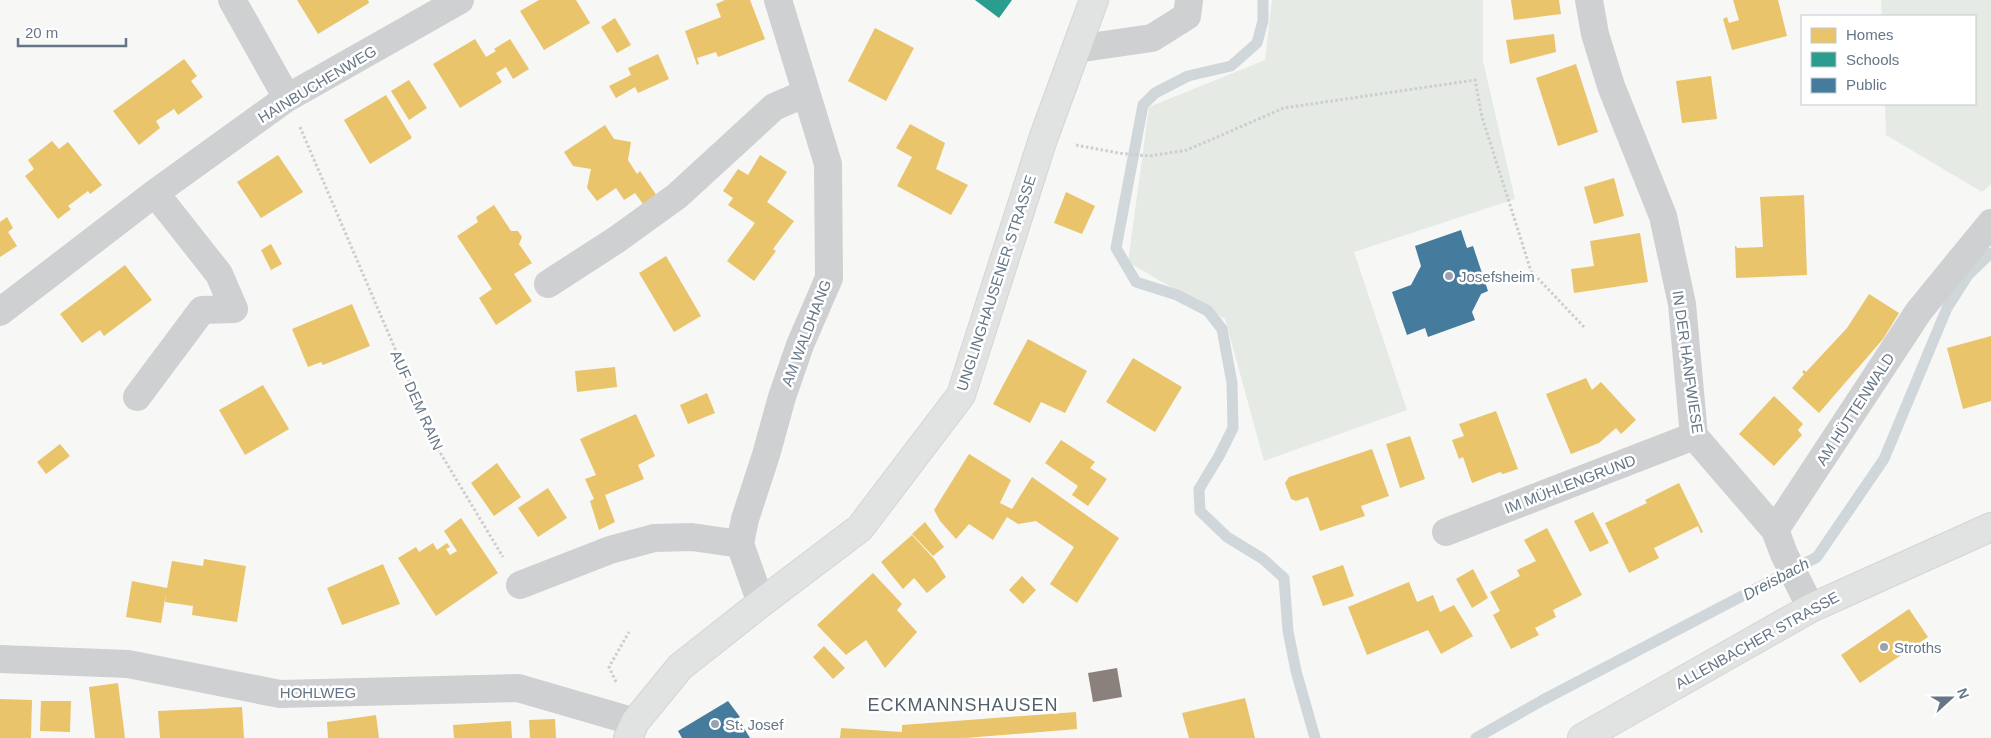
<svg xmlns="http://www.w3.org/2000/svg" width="1991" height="738" font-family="Helvetica,sans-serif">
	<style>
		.green { fill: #e6eae4 }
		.homes { fill: #e9c46a }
		.schools { fill: #2a9d8f }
		.public { fill: #457b9d }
		.industry { fill: #8a817c }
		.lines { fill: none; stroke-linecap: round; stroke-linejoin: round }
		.stream { stroke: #d0d7db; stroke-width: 11 }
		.major-casing { stroke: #d4d5d5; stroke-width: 30 }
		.path { stroke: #cccdcd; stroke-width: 3; stroke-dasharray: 2.5 2.5; stroke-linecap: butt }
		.minor { stroke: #ced0d1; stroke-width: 28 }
		.major { stroke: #e1e2e2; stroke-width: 28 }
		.poi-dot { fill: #99a3ae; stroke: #fff; stroke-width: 2 }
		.labels { text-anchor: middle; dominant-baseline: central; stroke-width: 5; stroke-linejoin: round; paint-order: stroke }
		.street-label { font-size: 15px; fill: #667687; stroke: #fff }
		.poi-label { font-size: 15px; fill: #667687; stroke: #fff; text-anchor: start }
		.water-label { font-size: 16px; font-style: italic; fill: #627783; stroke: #fff }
		.quarter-label { font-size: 18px; letter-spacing: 1px; fill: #54606c; stroke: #fff }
	</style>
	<rect width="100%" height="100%" fill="#f7f7f6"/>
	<path class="green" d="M1272,0H1483V61L1515,199L1354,252L1407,410L1264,461L1225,319L1128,262L1149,107L1265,60Z
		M1881,0H1991V184L1982,192L1886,135L1885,104H1975V16H1882Z"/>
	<path class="homes" d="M297,0H368L369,3L318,34Z
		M539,0H576L590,23L544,50L520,11Z
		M725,0H750L765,39L718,57L716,52L697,58L699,64L697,65L685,31L721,17L716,4Z
		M1511,0H1559L1561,14L1514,20Z
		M1733,0H1778L1787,36L1732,50L1723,19L1727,17L1729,23L1739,20Z
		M615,18L631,45L617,53L601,27Z
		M875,28L914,48L886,101L848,81Z
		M1554,34L1556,52L1510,64L1506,40Z
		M475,39L486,57L496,51L494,49L510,39L529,69L513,79L506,67L496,73L502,82L460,108L433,64Z
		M658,54L669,79L638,93L635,87L616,98L609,86L631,75L628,68Z
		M184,59L197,76L191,81L203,97L178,115L174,109L156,121L160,128L139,145L113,111Z
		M1576,64L1598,132L1558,146L1536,78Z
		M1711,76L1717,119L1682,123L1676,81Z
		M409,80L427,108L409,120L391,91Z
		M386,95L412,138L370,164L344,120Z
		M910,124L945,143L936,169L968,185L951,215L897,186L912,157L896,148Z
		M605,125L614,139L631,142L628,160L637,174L640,171L657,196L643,204L635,193L624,200L616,188L597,201L587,188L591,169L573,166L564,152Z
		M52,141L59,149L68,142L102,185L90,194L88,191L68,206L71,209L58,219L25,176L34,169L28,160Z
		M278,155L303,192L261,218L237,182Z
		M760,155L787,172L767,202L794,221L773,249L776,251L754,281L727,261L755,223L728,205L733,198L723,191L738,169L748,175Z
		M1614,178L1624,216L1594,224L1584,187Z
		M1066,192L1095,206L1082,234L1054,223Z
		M1804,195L1807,275L1736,278L1735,246H1736L1737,248L1763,247L1760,197Z
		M494,205L511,231H518L522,237L519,244L532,263L514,274L532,301L496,325L479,298L492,289L457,236L478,222L476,217Z
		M7,217L13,228L8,232L17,246L0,257V222Z
		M1640,233L1648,282L1574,293L1571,269L1594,266L1590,241Z
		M271,244L282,264L271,270L261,250Z
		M666,256L701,316L674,332L639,273Z
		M125,265L152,300L104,336L100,330L82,343L60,314Z
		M1869,294L1899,313L1883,339L1819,413L1792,388L1804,374L1802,372L1804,370L1806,372L1847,328Z
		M352,304L370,346L323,365L321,362L308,367L292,329Z
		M1991,336V401L1963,409L1947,348Z
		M1028,339L1087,371L1065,413L1041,402L1030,423L993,404Z
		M1133,358L1182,387L1155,432L1106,402Z
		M615,367L617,387L577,392L575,371Z
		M1586,378L1592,390L1601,382L1636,420L1621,434L1616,428L1599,443L1571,454L1546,394Z
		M263,385L289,429L245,455L219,410Z
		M707,393L715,413L688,424L680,405Z
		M1774,396L1803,424L1798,430L1802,435L1774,466L1739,434Z
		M1496,411L1518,469L1503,474L1500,472L1472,483L1463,457L1459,459L1452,440L1464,436L1459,424Z
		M636,414L655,456L638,465L644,479L605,495L615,522L599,530L590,501L594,499L585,479L596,475L580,439Z
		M1410,436L1425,479L1400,488L1386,444Z
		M1061,440L1095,462L1090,468L1107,479L1088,506L1072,495L1078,486L1045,463Z
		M60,444L70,456L46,474L37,462Z
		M1372,449L1389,496L1361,506L1365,516L1320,531L1308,497L1296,501L1291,499L1285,483L1289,477Z
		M969,454L1011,480L1000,503L1012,509L1032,477L1119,538L1077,603L1050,584L1074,547L1036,521L1018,524L1007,517L993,540L969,524L956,539L940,521L934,510Z
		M497,463L521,497L494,516L471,483Z
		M1679,483L1703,532L1701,533L1698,526L1654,548L1659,558L1629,573L1605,523L1647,503L1645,500Z
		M548,488L567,518L538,537L518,508Z
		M1593,512L1609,543L1590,552L1574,521Z
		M461,518L498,573L436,616L398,558L416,547L419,552L433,543L437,550L447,543L450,547L446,549L450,555L457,551L444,531Z
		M925,522L944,547L933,556L912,534Z
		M1547,528L1582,595L1553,610L1556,617L1535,628L1539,635L1511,649L1493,615L1500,611L1490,592L1520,576L1517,570L1536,561L1524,540Z
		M912,535L935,560L946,577L927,593L914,578L903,589L881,562Z
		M204,559L246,566L237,622L192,615L193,606L165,602L166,593L161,623L126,617L132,581L167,588L172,561L203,566Z
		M383,564L400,604L342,625L327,588Z
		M1343,565L1354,596L1323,606L1312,576Z
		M1473,569L1488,598L1472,608L1456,579Z
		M873,573L902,604L897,610L917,632L885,668L866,640L846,655L817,625Z
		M1022,576L1036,590L1023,604L1009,590Z
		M1409,582L1417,602L1433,595L1440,612L1454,605L1473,636L1441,654L1428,630L1367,655L1348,607Z
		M1909,609L1928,637L1860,683L1841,655Z
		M824,646L845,668L833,679L813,657Z
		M118,683L125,738H95L89,687Z
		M1245,698L1255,738H1189L1182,713Z
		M0,699L32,700L31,738H0Z
		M41,701H71L70,732L40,731Z
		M242,707L244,738H160L158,711Z
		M1076,712L1077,729L965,738H840L841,728L902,732V725Z
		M376,715L379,738H328L327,722Z
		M555,719L556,738H530L529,720Z
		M511,721L512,738H454L453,725Z"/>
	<path class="schools" d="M975,0H1012L999,18Z"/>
	<path class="public" d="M1461,230L1467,248L1473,246L1488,291L1481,294L1472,312L1475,320L1428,337L1425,328L1407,335L1392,292L1411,285L1421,266L1415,246Z
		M728,701L740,717L738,718L750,738H682L678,731Z"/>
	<path class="industry" d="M1117,668L1122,697L1093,702L1088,673Z"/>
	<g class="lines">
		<path class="stream" d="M1263,0V21L1257,43L1231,66L1188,76L1155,93L1143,105L1116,248L1136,282L1177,295L1208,311L1222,329L1232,383L1233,428L1219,456L1199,489L1200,511L1227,537L1263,559L1284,578L1288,631L1296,671L1315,738
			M1476,738L1543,700L1817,557L1884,459L1947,308L1968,275L1991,253"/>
		<g class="major-casing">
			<path id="major" d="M628,738L635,722L680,667L761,603L860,528L961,395L1043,139L1094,0
				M1582,738L1811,608L1991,527"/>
		</g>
		<path class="path" d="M300,127L438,449L503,557
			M1076,145L1118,153L1149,156L1187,150L1284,108L1475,80L1482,117L1531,271L1585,328
			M616,682L609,667L629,632"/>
		<path class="minor" d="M232,0L287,98
			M1589,0L1595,34L1611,86L1663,216L1682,304L1694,436L1775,530L1784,554L1811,608
			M1076,49L1152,38L1187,16L1189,0
			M548,284L616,240L677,196L774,107L806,93
			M0,312L155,193L287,98L460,0
			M137,397L202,310L234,309L219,274L155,193
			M1775,530L1919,311L1991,223
			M1446,532L1694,436
			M520,585L610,550L654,538L692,537L740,544
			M761,603L740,544L745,519L766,455L782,397L800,345L829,278L828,164L778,0
			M0,659L128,664L280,694L518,688L635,722"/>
		<use href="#major" class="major"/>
	</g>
	<g class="poi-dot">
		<circle cx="1449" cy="276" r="5"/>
		<circle cx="1884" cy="647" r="5"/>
		<circle cx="715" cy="724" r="5"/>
	</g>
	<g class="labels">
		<g class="street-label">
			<text transform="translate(317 84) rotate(-31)">HAINBUCHENWEG</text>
			<text transform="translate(996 283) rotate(-72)">UNGLINGHAUSENER STRASSE</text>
			<text transform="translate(806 333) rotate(-69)">AM WALDHANG</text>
			<text transform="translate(1688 362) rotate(82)">IN DER HANFWIESE</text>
			<text transform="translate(417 400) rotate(66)">AUF DEM RAIN</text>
			<text transform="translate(1855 409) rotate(-57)">AM HÜTTENWALD</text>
			<text transform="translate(1570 484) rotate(-21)">IM MÜHLENGRUND</text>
			<text transform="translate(1757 640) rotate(-29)">ALLENBACHER STRASSE</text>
			<text x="318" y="692">HOHLWEG</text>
		</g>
		<g class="poi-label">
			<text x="1459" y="276">Josefsheim</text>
			<text x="1894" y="647">Stroths</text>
			<text x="725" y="724">St. Josef</text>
		</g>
		<g class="water-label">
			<text transform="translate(1776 579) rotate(-28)">Dreisbach</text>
		</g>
		<g class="quarter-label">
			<text x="963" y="705">ECKMANNSHAUSEN</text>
		</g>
	</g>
	<rect x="1801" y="15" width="175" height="90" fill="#ffffff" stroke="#c2c8cf"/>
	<rect x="1811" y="28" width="25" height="15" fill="#e9c46a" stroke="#c2c8cf"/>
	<text x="1846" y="40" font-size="15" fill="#667687">Homes</text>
	<rect x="1811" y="52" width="25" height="15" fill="#2a9d8f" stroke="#c2c8cf"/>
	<text x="1846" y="65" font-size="15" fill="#667687">Schools</text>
	<rect x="1811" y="78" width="25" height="15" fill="#457b9d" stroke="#c2c8cf"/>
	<text x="1846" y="90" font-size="15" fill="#667687">Public</text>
	<g transform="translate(1951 698) rotate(69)" stroke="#ffffff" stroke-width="4" paint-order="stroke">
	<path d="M0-4L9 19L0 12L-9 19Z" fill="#667687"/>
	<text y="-8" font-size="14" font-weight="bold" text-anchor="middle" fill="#667687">N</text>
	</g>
	<path d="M18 38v8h108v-8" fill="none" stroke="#667687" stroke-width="2.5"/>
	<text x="25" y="38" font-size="15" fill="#667687" stroke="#ffffff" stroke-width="4" paint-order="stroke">20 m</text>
</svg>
